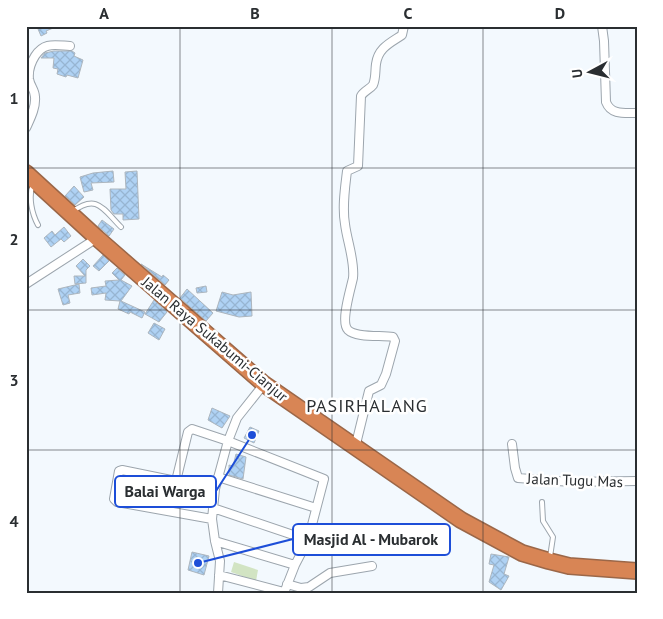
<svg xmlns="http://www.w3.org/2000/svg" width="663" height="619" font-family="'PT Sans',sans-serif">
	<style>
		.green { fill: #d2e4c3 }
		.building { fill: url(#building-cross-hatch); stroke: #adb6be }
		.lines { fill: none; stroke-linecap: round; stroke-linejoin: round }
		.lane-casing { stroke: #9ca5ad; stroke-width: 6 }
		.street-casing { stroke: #9ca5ad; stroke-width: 10 }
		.highway-casing { stroke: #9b6748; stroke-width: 18 }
		.lane { stroke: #fff; stroke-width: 4 }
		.street { stroke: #fff; stroke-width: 8 }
		.highway { stroke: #d88555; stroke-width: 15 }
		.grid { fill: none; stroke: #2a2e31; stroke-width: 1; stroke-opacity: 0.55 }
		.labels { text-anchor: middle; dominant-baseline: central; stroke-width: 5; stroke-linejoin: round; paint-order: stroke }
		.street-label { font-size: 15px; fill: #2a2e31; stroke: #fff }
		.quarter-label { font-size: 18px; letter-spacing: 1px; fill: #2a2e31; stroke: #fff }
		.leader { fill: none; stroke: #1d4ed8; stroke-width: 2 }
		.callout-dot { fill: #1d4ed8; stroke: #fff; stroke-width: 2 }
		.callout { fill: #fff; stroke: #1d4ed8; stroke-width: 2 }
		.callout-label { font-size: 16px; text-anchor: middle; font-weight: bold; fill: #2a2e31 }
		.neatline { fill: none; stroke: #2a2e31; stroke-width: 2 }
		.grid-label { font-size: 16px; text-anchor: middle; font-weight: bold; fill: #2a2e31 }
	</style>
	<defs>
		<pattern id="building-cross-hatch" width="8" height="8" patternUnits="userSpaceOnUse" patternTransform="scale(1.25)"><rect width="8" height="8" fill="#afd2f4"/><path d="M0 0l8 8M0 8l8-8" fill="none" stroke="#97b5d2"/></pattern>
	</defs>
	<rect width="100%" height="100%" fill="#f3f9fe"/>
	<path class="green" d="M234,562L258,570L256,581L231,572Z"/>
	<path class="building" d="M43,26H58L46,31L47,33L41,36L38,29Z
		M54,51H72L75,53L74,56L83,60L78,78L67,75L66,77L57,74L58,69L53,68L54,58H41L45,53Z
		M113,171L114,182L91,183L93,190L84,192L80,177L93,173Z
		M137,171L139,219L123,220V214H114L111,210L110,189H126L125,172Z
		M74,186L84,197L75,205L65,196Z
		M102,220L114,229L109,236L98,226Z
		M64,227L71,236L64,242L61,239L51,247L44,238L52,231L55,235Z
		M103,255L109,261L99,271L93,266Z
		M83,259L90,266L86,270V283L75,284L74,276H85L76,266Z
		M141,264L162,277L163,275L169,280L165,285Z
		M117,268L125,275L121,280L132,286L121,301L145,312L142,318L130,312L129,314L118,309L120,301L105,300L106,293L92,295L91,288L106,286L105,281L119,280L112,273Z
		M79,284L80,293L68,295L70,303L63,305L58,289Z
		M206,286L207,292L197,293L196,288Z
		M187,289L213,313L206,321L180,298Z
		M222,292L233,295L251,292L252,316L239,317L216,311Z
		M154,300L167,312L159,322L145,314Z
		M154,323L165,329L159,340L148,333Z
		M212,408L230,416L222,428L208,420Z
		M250,427L259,431L254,443L244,438Z
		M236,454L246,457L243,479L229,475V465L233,466Z
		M192,552L209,556L204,575L188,570Z
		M491,554L509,557L504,574L509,576L501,590L489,582L494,565L489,564Z"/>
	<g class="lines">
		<g class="lane-casing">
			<path id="lane" d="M33,184C28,197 32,214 38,225
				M72,212C97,193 103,209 121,227
				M542,502L543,521L553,537L550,557"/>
		</g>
		<g class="street-casing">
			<path id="street" d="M602,26L604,41L606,102C611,115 624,113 637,113
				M26,128C30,119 36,108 35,97C35,90 30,86 29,79C28,70 30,64 35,56C44,42 54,45 70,46
				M26,284L97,238
				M512,444L515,468L518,478L571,482L637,481
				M355,448L369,391L381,385L386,374L395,341L393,337C382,335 356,338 348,330C340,322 351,288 353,278C355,261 347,241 345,224C342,207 345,188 347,171L358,166L361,96C364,91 370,89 373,85C376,78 375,71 376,64C378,48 390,43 402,35L404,26
				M218,477L316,508
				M176,481L188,432L192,429L228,441L324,479L308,540L295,565L284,593
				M213,508L308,540
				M212,519L117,502L114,499L119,471L122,470L215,489
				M215,541L295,565
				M219,575L284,592
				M287,584L301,588L309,587L330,573L372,566
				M218,593L220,561L215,541L212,519L215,489L228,441L237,418L264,384"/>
		</g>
		<g class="highway-casing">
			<path id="highway" d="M26,173L97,238L264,384L461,520L522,553L549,561L569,566L637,571"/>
		</g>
		<use href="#lane" class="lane"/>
		<use href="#street" class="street"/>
		<use href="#highway" class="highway"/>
	</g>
	<path class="grid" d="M180,26V593M332,26V593M483,26V593M26,168H637M26,310H637M26,450H637"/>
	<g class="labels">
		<g class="street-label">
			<text transform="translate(215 339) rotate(40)">Jalan Raya Sukabumi-Cianjur</text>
			<text transform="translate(575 480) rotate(2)">Jalan Tugu Mas</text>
		</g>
		<g class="quarter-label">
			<text x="367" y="405">PASIRHALANG</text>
		</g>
	</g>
	<path class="leader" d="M252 435L216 491M198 563L293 539"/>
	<g class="callout-dot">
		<circle cx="252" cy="435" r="5"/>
		<circle cx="198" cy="563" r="5"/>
	</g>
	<g class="callout">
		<rect x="115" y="476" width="101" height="31" rx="5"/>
		<rect x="293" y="524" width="157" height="31" rx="5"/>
	</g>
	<g class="callout-label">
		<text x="165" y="497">Balai Warga</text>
		<text x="371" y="545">Masjid Al - Mubarok</text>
	</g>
	<rect width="663" height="619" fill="none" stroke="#ffffff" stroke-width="55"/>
	<g transform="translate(590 72) rotate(263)" stroke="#ffffff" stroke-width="4" paint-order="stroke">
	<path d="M0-4L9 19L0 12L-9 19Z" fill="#2a2e31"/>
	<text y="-8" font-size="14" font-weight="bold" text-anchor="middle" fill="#2a2e31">U</text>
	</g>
	<rect x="28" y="28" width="608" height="564" class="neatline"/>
	<g class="grid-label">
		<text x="104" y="19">A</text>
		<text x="255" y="19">B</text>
		<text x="408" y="19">C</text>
		<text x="560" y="19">D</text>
		<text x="14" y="104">1</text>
		<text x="14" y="245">2</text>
		<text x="14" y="386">3</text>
		<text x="14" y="527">4</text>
	</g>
</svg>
